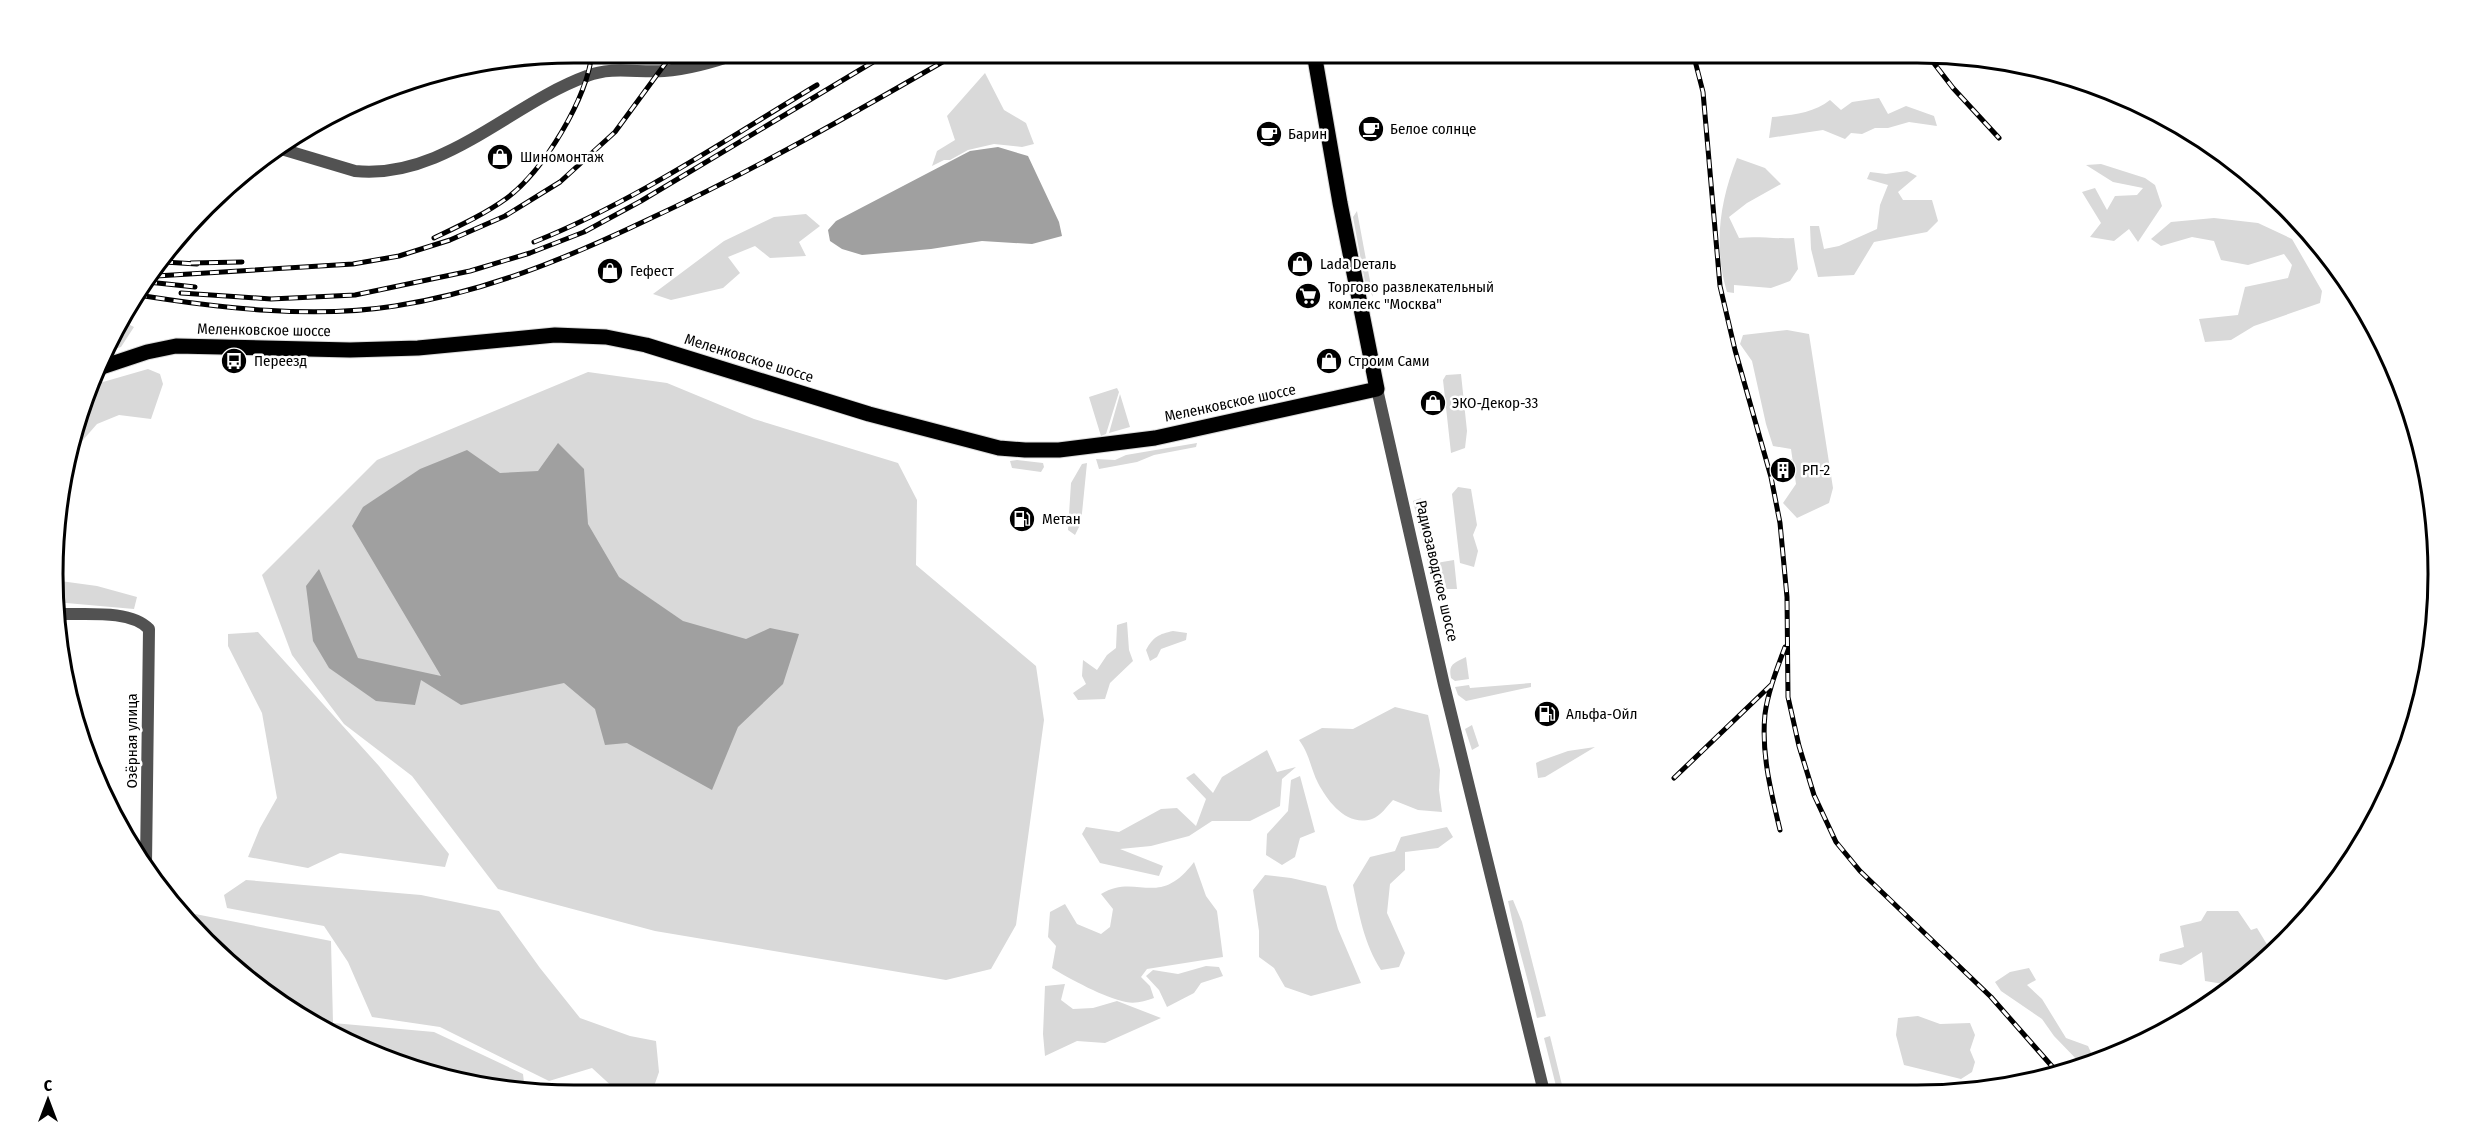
<svg xmlns="http://www.w3.org/2000/svg" width="2491" height="1148" font-family="'Fira Sans Condensed',sans-serif">
	<style>
		.green { fill: #d9d9d9 }
		.water { fill: #a0a0a0 }
		.lines { fill: none; stroke-linecap: round; stroke-linejoin: round }
		.major-casing { stroke: #dbdbdb; stroke-width: 17 }
		.minor { stroke: #525252; stroke-width: 12 }
		.major { stroke: #000; stroke-width: 15 }
		.rail-casing { stroke: #000; stroke-width: 5 }
		.rail { stroke: #fff; stroke-width: 3; stroke-dasharray: 9; stroke-linecap: butt }
		.labels { text-anchor: middle; dominant-baseline: central; stroke-width: 5; stroke-linejoin: round; paint-order: stroke }
		.poi-label { font-size: 15px; fill: #000; stroke: #fff; text-anchor: start }
		.street-label { font-size: 15px; fill: #000; stroke: #fff }
		.rim { fill: none; stroke: #000; stroke-width: 3 }
	</style>
	<rect width="100%" height="100%" fill="#fff"/>
	<path class="green" d="M985,73L1004,110L1026,123L1034,144L1022,147L994,144L968,150L950,160H944L932,166L937,151L955,140L947,116Z
		M1879,98L1888,114L1906,106L1934,116L1937,126L1909,122L1888,128H1875L1862,134L1851,133L1845,139L1823,130L1769,138L1772,117C1792,115 1814,113 1830,100L1841,110L1852,102Z
		M1737,158L1765,168L1781,184L1747,203L1729,217L1739,238C1757,236 1775,239 1794,238L1798,269L1790,281L1771,288L1734,285V293L1727,292C1713,246 1720,201 1737,158Z
		M2101,164L2145,178L2155,185L2162,206L2138,242L2129,229L2114,241L2090,237L2101,223L2082,192L2095,188L2107,210L2115,196L2137,195L2143,188L2113,182L2086,165Z
		M1907,171L1917,176L1898,192L1903,200H1932L1938,221L1927,232L1874,242L1854,275L1818,277L1811,249L1810,226H1819L1824,249L1839,246L1877,229L1880,205L1888,185L1867,179L1870,172L1886,174Z
		M1357,211L1373,297L1365,282L1353,217Z
		M806,214L820,226L799,242L806,256L770,258L755,246L728,257L740,273L723,288L671,300L653,294L724,241L774,217Z
		M2214,218L2258,223L2292,239L2322,291L2320,303L2254,326L2231,340L2205,342L2199,319L2238,315L2245,287L2288,278L2292,265L2284,254L2248,265L2221,260L2214,241L2192,237L2161,246L2151,239L2171,222Z
		M120,320L134,327L121,347L108,351Z
		M1787,330L1809,334L1833,488L1829,503L1797,518L1783,503L1796,484L1791,449L1773,446L1766,424L1752,361L1740,344L1743,335Z
		M148,369L160,374L163,384L151,419L119,415L97,424L69,456L96,384Z
		M588,372L667,383L754,419L898,463L917,500L916,565L1036,666L1044,720L1016,925L991,969L946,980L655,931L498,889L412,776L344,724L292,655L262,575L377,460Z
		M1461,374L1467,431L1465,448L1451,453L1443,380L1446,375Z
		M1117,388L1119,392L1106,434L1101,436L1089,397Z
		M1120,394L1130,427L1109,433Z
		M1197,443L1196,447L1154,455L1137,462L1099,469L1096,459L1115,460L1126,455Z
		M1017,460L1043,463L1044,467L1041,472L1012,468L1010,461Z
		M1087,463L1081,523L1075,535L1068,530L1071,483L1082,464Z
		M1458,487L1471,489L1477,525L1473,535L1478,551L1474,567L1460,563L1452,494Z
		M1421,498L1434,563H1428L1413,501Z
		M1454,560L1457,589H1442L1436,563Z
		M53,580L97,586L137,597L134,609L55,602Z
		M1127,622L1129,650L1133,661L1110,683L1105,699L1078,700L1073,693L1086,684L1082,676L1083,660L1097,670L1107,655L1116,648L1117,625Z
		M1173,631L1187,633L1186,640L1161,649L1157,657L1150,661L1146,650C1153,637 1159,634 1173,631Z
		M258,632L379,766L449,854L445,867L340,853L308,868L248,857L260,828L277,798L262,713L228,646V634Z
		M1466,657L1469,679L1455,681L1451,678C1448,664 1454,663 1466,657Z
		M1531,683V687L1466,701L1458,695L1455,687L1469,685L1470,688Z
		M1395,707L1428,715L1440,770L1439,790L1442,812L1418,810L1393,800C1387,806 1381,816 1372,819C1347,827 1328,802 1318,783C1310,767 1310,755 1299,740L1322,728L1353,729Z
		M1472,725L1479,746L1472,750L1465,729Z
		M1595,747L1545,777L1538,778L1536,763L1540,761L1568,751Z
		M1267,750L1277,772L1296,767L1282,779L1280,806L1250,821H1212L1189,836L1151,846L1120,849L1163,866L1159,876L1100,863L1082,834L1086,827L1119,832L1161,809L1177,808L1196,826L1206,799L1186,778L1194,773L1213,793L1222,777Z
		M1300,776L1315,832L1300,838L1295,857L1282,865L1266,855L1267,834L1288,811L1291,780Z
		M1447,827L1453,837L1438,848L1405,852V870L1390,884L1387,913L1405,953L1399,967L1381,970C1364,944 1359,914 1353,885L1370,857L1395,851L1401,837Z
		M1194,862L1206,896L1217,911L1223,957L1147,969L1141,977L1150,986L1154,998C1145,1001 1136,1004 1126,1002C1105,998 1070,979 1052,968L1056,946L1048,937L1050,912L1065,904L1077,924L1101,934L1110,927L1113,909L1101,894C1137,872 1158,910 1194,862Z
		M1265,875L1291,878L1326,886L1338,929L1361,983L1311,996L1285,987L1274,968L1259,957V931L1253,890Z
		M246,880L421,895L499,911L540,968L580,1018L630,1036L656,1041L659,1072L651,1095H618L617,1091L592,1068L549,1081L440,1027L372,1017L348,962L324,926L227,908L224,895Z
		M1513,900L1522,922L1546,1016L1537,1018C1528,978 1516,941 1508,901Z
		M2207,911H2238L2251,930L2257,928L2271,951L2236,986L2205,981L2202,952L2181,965L2159,961L2160,954L2184,947L2180,926L2201,921Z
		M185,912L331,941L333,1023L434,1032L523,1074L525,1091L472,1085L375,1056L230,966Z
		M1206,966L1219,967L1223,976L1201,983L1194,993L1167,1007L1159,990L1146,976L1153,970L1178,974Z
		M2029,968L2036,980L2027,985L2042,999L2066,1038L2088,1046L2095,1061L2082,1065L2054,1036L2042,1019L2001,991L1995,982L2010,972Z
		M1065,984L1061,1000L1073,1009L1093,1008L1117,1001L1161,1018L1105,1043L1077,1041L1045,1056L1043,1034L1045,986Z
		M1918,1016L1940,1024L1970,1023L1975,1035L1970,1050L1975,1062L1972,1072L1961,1079L1904,1065L1896,1035L1898,1018Z
		M1550,1036L1562,1085L1556,1086L1544,1038Z"/>
	<path class="water" d="M998,147L1028,156L1059,222L1062,236L1032,244L982,241L931,249L862,255L842,249L830,241L828,230L836,221L970,151Z
		M558,443L584,469L588,524L619,577L683,621L746,639L770,628L799,634L783,684L738,727L712,790L627,743L605,745L595,709L564,683L461,705L421,680L415,705L376,701L329,668L313,641L306,586L319,569L358,658L441,676L352,526L363,507L420,469L467,450L500,473L538,471Z"/>
	<g class="lines">
		<g class="major-casing">
			<path id="major" d="M102,367L147,352L176,346L350,350L418,348L555,335L606,337L646,345L869,414L999,448L1025,450H1059L1155,438L1377,389L1340,203L1314,53"/>
		</g>
		<path class="minor" d="M278,148L355,171C443,180 510,104 587,76C612,66 638,73 664,71C690,69 714,62 739,53
			M1377,389L1444,685L1544,1092
			M56,614C83,615 130,609 149,629L146,864"/>
		<use href="#major" class="major"/>
		<g class="rail-casing">
			<path id="rail" d="M1693,53L1703,92L1720,286L1735,350L1771,477L1780,523L1787,597L1788,697L1799,746L1814,795L1836,842L1860,871L1991,997L2057,1072
				M1926,53L1953,88L1999,138
				M434,238C459,226 485,214 507,198C544,170 587,99 592,53
				M534,242C634,202 725,140 817,85
				M164,262L197,264
				M191,263L242,262
				M156,276L353,264L399,256L450,240L505,216L560,182L615,132L673,53
				M148,282L195,287
				M181,293L271,299L355,295L470,271L530,253L584,232L641,201L888,53
				M138,295C219,308 313,319 395,306C485,292 565,259 647,220C753,171 856,112 958,53
				M1674,778L1771,685
				M1780,830C1771,792 1761,753 1765,714C1768,691 1777,669 1785,647"/>
		</g>
		<use href="#rail" class="rail"/>
	</g>
	<defs>
		<g id="cafe-disc" transform="scale(1.35)"><circle r="9.5" fill="#000" stroke="#fff"/><path d="M-5.5-4.5H6V0H3Q3 3.5 0 3.5H-2.5Q-5.5 3.5-5.5 0ZM3-3.2v2h1.7v-2ZM-6 4.5H4V6H-6Z" fill="#fff"/></g>
		<g id="shop-disc" transform="scale(1.35)"><circle r="9.5" fill="#000" stroke="#fff"/><path d="M-5-2.5h2.3a2.7 3.5 0 0 1 5.4 0H5L5.5 6h-11ZM-1.5-2.5h3a1.5 2.3 0 0 0-3 0Z" fill="#fff"/></g>
		<g id="supermarket-disc" transform="scale(1.35)"><circle r="9.5" fill="#000" stroke="#fff"/><path d="M-6-5.5h2.5l.6 2H6L4.5 2H-2.5L-4.4-4H-6ZM-1.5 3.2a1.3 1.3 0 1 0 .1 0ZM3 3.2a1.3 1.3 0 1 0 .1 0Z" fill="#fff"/></g>
		<g id="bus-disc" transform="scale(1.35)"><circle r="9.5" fill="#000" stroke="#fff"/><path d="M-5-6H5V4H4V6H2V4H-2V6H-4V4H-5ZM-3.5-4V0h7V-4ZM-3.5 1.2v1.5H-2V1.2ZM2 1.2v1.5H3.5V1.2Z" fill="#fff"/></g>
		<g id="building-disc" transform="scale(1.35)"><circle r="9.5" fill="#000" stroke="#fff"/><path d="M-4-6H4V6H1V3H-1V6H-4ZM-2.5-4.3h1.7v1.8h-1.7ZM.8-4.3h1.7v1.8H.8ZM-2.5-1h1.7V.8h-1.7ZM.8-1h1.7V.8H.8Z" fill="#fff"/></g>
		<g id="fuel-disc" transform="scale(1.35)"><circle r="9.5" fill="#000" stroke="#fff"/><path d="M-5.5-6h7V0h2V4h1.3V-2.5L3-4.5l.8-.8L6-3V5H2.5V1h-1V6h-7ZM-4.2-4.7v3.2H.2V-4.7Z" fill="#fff"/></g>
	</defs>
	<g fill-rule="evenodd">
		<use href="#cafe-disc" x="1371" y="129"/>
		<use href="#cafe-disc" x="1269" y="134"/>
		<use href="#shop-disc" x="500" y="157"/>
		<use href="#shop-disc" x="1300" y="264"/>
		<use href="#shop-disc" x="610" y="271"/>
		<use href="#supermarket-disc" x="1308" y="296"/>
		<use href="#bus-disc" x="234" y="361"/>
		<use href="#shop-disc" x="1329" y="361"/>
		<use href="#shop-disc" x="1433" y="403"/>
		<use href="#building-disc" x="1783" y="470"/>
		<use href="#fuel-disc" x="1022" y="519"/>
		<use href="#fuel-disc" x="1547" y="714"/>
	</g>
	<g class="labels">
		<g class="poi-label">
			<text x="1390" y="129">Белое солнце</text>
			<text x="1288" y="134">Барин</text>
			<text x="520" y="157">Шиномонтаж</text>
			<text x="1320" y="264">Lada Dеталь</text>
			<text x="630" y="271">Гефест</text>
			<text x="1328" y="287">Торгово развлекательный<tspan x="1328" dy="17">комлекс "Москва"</tspan></text>
			<text x="254" y="361">Переезд</text>
			<text x="1348" y="361">Строим Сами</text>
			<text x="1452" y="403">ЭКО-Декор-33</text>
			<text x="1802" y="470">РП-2</text>
			<text x="1042" y="519">Метан</text>
			<text x="1566" y="714">Альфа-Ойл</text>
		</g>
		<g class="street-label">
			<text transform="translate(264 330) rotate(1)">Меленковское шоссе</text>
			<text transform="translate(749 358) rotate(17)">Меленковское шоссе</text>
			<text transform="translate(1230 403) rotate(-12)">Меленковское шоссе</text>
			<text transform="translate(1437 571) rotate(77)">Радиозаводское шоссе</text>
			<text transform="translate(132 741) rotate(-90)">Озёрная улица</text>
		</g>
	</g>
	<path d="M0 0H2491V1148H0ZM574 63H1917A511 511 0 0 1 2428 574V574A511 511 0 0 1 1917 1085H574A511 511 0 0 1 63 574V574A511 511 0 0 1 574 63Z" fill="#fff" fill-rule="evenodd"/>
	<path class="rim" d="M574 63H1917A511 511 0 0 1 2428 574V574A511 511 0 0 1 1917 1085H574A511 511 0 0 1 63 574V574A511 511 0 0 1 574 63Z"/>
	<g transform="translate(48 1100)" stroke="#ffffff" stroke-width="4.5" paint-order="stroke">
	<path d="M0-4.5L10 22L0 15L-10 22Z" fill="#000000"/>
	<text y="-9" font-size="16" font-weight="bold" text-anchor="middle" fill="#000000">С</text>
	</g>
</svg>
